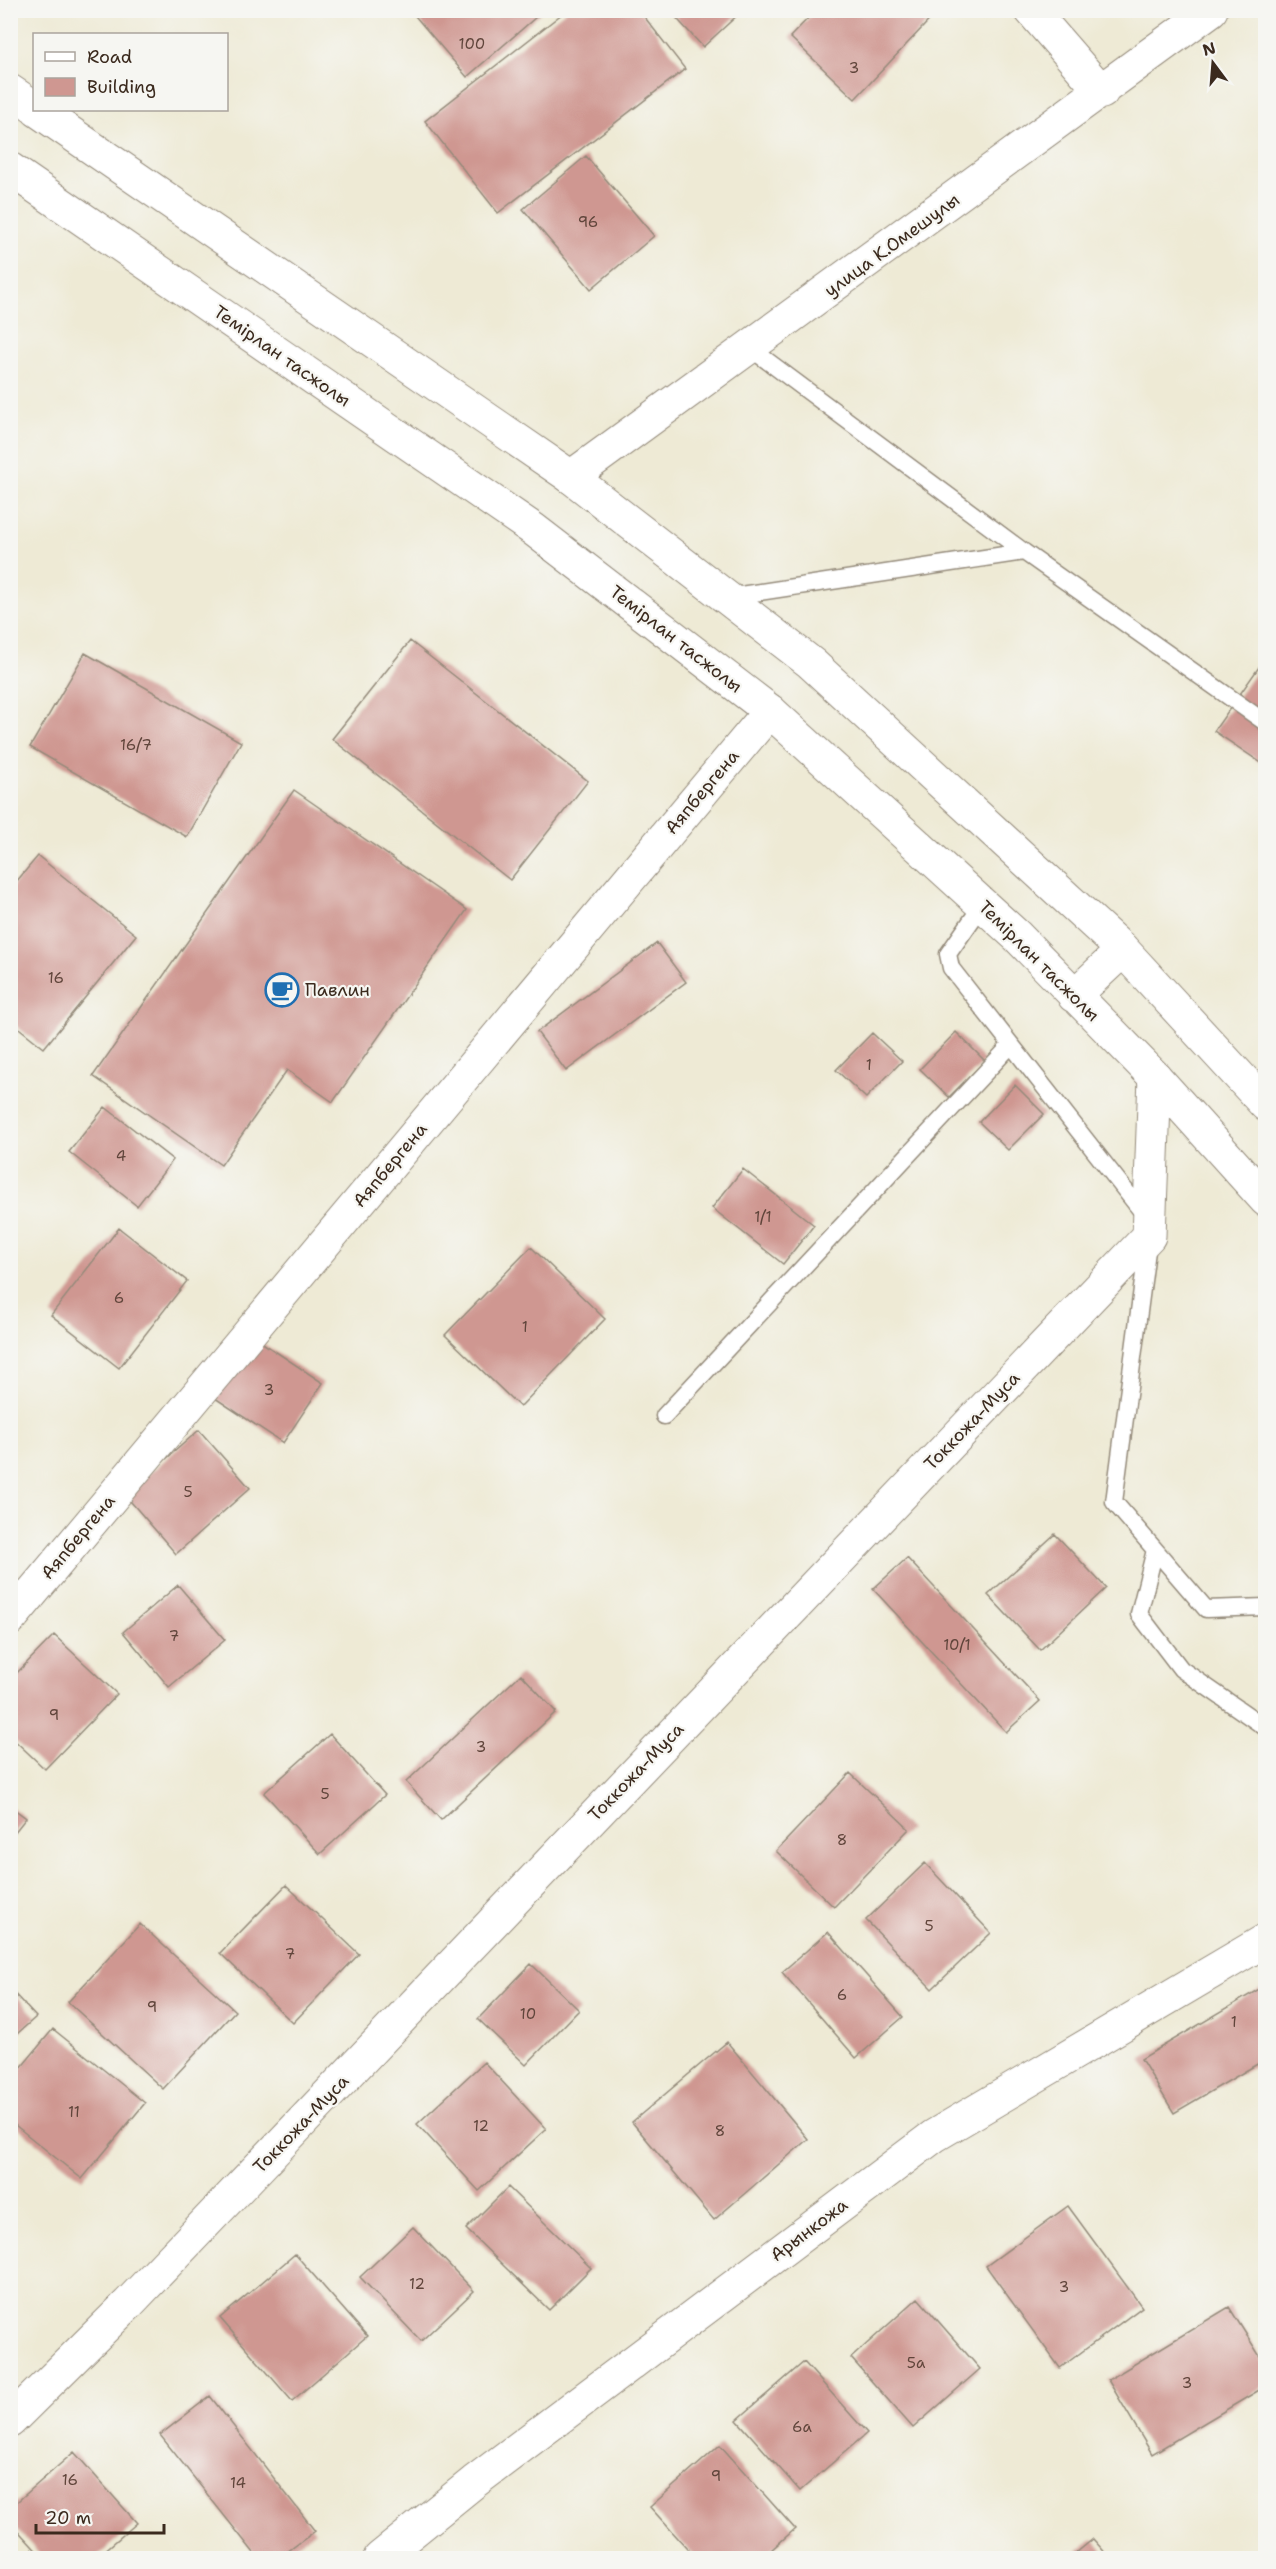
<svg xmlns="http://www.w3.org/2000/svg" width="1276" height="2569" font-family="'Shantell Sans',sans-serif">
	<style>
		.building { fill: #cf9791 }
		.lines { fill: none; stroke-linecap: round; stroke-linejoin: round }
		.service-casing { stroke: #948a7a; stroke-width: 19 }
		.minor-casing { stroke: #948a7a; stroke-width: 35 }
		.primary-casing { stroke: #948a7a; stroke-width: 35 }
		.service { stroke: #fff; stroke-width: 16 }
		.minor { stroke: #fff; stroke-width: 33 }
		.primary { stroke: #fff; stroke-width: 33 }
		.labels { text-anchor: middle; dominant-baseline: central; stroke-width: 4.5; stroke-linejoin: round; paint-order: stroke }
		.number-label { font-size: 15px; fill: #60453b }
		.street-label { font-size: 18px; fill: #3b2a1e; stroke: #f6f6f2 }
		.poi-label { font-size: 18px; fill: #3b2a1e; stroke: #f6f6f2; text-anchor: start }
	</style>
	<rect width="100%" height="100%" fill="#f6f6f2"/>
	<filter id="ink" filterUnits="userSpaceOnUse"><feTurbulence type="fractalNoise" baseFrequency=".0167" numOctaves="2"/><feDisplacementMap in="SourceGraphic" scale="12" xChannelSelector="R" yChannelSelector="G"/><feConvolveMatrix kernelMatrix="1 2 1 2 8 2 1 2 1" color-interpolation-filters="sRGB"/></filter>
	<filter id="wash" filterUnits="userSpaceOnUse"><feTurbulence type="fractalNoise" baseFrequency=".008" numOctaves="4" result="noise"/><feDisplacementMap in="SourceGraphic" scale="24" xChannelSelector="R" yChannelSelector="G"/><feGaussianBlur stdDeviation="1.35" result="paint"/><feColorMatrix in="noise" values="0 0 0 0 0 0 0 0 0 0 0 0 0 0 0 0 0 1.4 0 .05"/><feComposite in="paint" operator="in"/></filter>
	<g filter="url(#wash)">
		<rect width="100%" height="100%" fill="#eeead5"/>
		<g id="blocks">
			<path class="building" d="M410,10H544L467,77Z
				M567,10H639L685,69L498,213L425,121Z
				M669,10H743L703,47Z
				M816,10H939L855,99L790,37Z
				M586,156L654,236L591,289L523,209Z
				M410,641L588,781L510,880L332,739Z
				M85,653L241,742L187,837L30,747Z
				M1266,657V766L1214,731Z
				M294,790L467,910L333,1102L287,1070L221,1165L93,1076Z
				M38,856L136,935L44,1048L10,1021V889Z
				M657,943L686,982L566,1071L537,1032Z
				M956,1032L985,1061L949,1097L920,1069Z
				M872,1033L902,1061L866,1098L836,1070Z
				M1015,1085L1044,1114L1008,1150L979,1122Z
				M105,1107L173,1160L137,1206L69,1152Z
				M743,1169L814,1225L783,1264L712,1208Z
				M119,1228L187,1281L119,1368L51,1315Z
				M531,1247L605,1319L520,1407L445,1335Z
				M255,1338L323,1383L283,1443L215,1398Z
				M199,1430L250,1488L176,1554L125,1495Z
				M1055,1534L1106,1588L1040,1650L988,1595Z
				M907,1558L1040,1701L1006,1732L873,1589Z
				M178,1585L225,1640L169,1687L123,1632Z
				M54,1635L117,1694L45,1769L10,1736V1680Z
				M521,1674L556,1712L441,1820L406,1782Z
				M330,1734L385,1795L320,1854L264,1793Z
				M850,1773L909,1829L834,1907L776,1851Z
				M10,1806L26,1818L10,1838Z
				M925,1863L991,1933L932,1989L866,1920Z
				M286,1885L359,1954L293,2023L220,1953Z
				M140,1924L235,2011L163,2089L68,2002Z
				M828,1932L903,2017L856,2058L782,1972Z
				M531,1964L579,2010L526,2065L478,2019Z
				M1266,1985V2059L1174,2113L1141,2059Z
				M10,1989L36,2017L10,2040Z
				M53,2029L145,2103L82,2179L10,2121V2081Z
				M727,2042L808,2139L714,2220L632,2122Z
				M484,2062L546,2129L479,2191L417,2124Z
				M508,2187L591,2268L549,2310L466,2229Z
				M1068,2206L1142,2307L1060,2368L986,2266Z
				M413,2227L474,2291L421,2341L360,2277Z
				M295,2254L367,2336L292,2401L220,2318Z
				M918,2298L980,2369L913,2428L851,2358Z
				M1229,2307L1266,2366V2386L1152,2454L1108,2380Z
				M804,2362L867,2433L800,2491L737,2420Z
				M210,2396L315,2531L279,2558H258L160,2435Z
				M720,2445L795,2529L762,2558H696L650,2507Z
				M74,2452L137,2523L96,2558H43L10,2522V2508Z
				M1093,2539L1110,2558H1070Z"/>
		</g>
	</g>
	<g filter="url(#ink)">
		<use href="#blocks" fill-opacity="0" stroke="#948a7a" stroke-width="1.5"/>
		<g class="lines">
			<g class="service-casing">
				<path id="service" d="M750,348L1024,552
					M727,597L1024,552L1266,723
					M983,904L948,954L951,968L1147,1218
					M1148,1243L1114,1502L1206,1609L1266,1607
					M664,1416L1011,1045
					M1155,1550L1139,1614L1181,1669L1266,1728"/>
			</g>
			<g class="minor-casing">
				<path id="minor" d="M1031,10L1102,92
					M571,477L1211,10
					M10,1619L770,711
					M10,2421L128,2304L1149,1236L1155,1077
					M380,2558L474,2482L934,2136L1266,1940"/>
			</g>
			<g class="primary-casing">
				<path id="primary" d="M10,91L34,107
					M37,110L571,477L811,663L1123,950L1266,1105
					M10,169L533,529L770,711L1017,936L1155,1077L1266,1200
					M1074,996L1123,950"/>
			</g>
			<use href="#service" class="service"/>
			<use href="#minor" class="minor"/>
			<use href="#primary" class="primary"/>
		</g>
	</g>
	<defs>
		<g id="cafe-ring" transform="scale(1.725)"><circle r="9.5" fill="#f6f6f2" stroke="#1f6fb2" stroke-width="1.5"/><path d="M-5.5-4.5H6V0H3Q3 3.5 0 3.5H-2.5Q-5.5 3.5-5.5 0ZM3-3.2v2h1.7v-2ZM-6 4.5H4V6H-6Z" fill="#1f6fb2"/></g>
	</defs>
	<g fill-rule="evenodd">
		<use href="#cafe-ring" x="282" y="990"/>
	</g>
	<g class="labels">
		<g class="number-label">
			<text x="472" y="44">100</text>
			<text x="854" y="68">3</text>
			<text x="588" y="222">96</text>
			<text x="136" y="745">16/7</text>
			<text x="56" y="978">16</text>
			<text x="869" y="1065">1</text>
			<text x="121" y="1156">4</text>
			<text x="763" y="1217">1/1</text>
			<text x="119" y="1298">6</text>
			<text x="525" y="1327">1</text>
			<text x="269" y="1390">3</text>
			<text x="188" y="1492">5</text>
			<text x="174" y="1636">7</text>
			<text x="957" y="1645">10/1</text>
			<text x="54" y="1715">9</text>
			<text x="481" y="1747">3</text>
			<text x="325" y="1794">5</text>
			<text x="842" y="1840">8</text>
			<text x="929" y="1926">5</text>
			<text x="290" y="1954">7</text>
			<text x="842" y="1995">6</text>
			<text x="152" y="2007">9</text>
			<text x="528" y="2014">10</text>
			<text x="1234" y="2022">1</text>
			<text x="74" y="2112">11</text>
			<text x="481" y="2126">12</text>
			<text x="720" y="2131">8</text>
			<text x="417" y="2284">12</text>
			<text x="1064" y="2287">3</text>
			<text x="916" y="2363">5а</text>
			<text x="1187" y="2383">3</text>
			<text x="802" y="2427">6а</text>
			<text x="716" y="2476">9</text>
			<text x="70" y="2480">16</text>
			<text x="238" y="2483">14</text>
		</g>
		<g class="street-label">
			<text transform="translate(892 245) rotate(-36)">улица К.Омешулы</text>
			<text transform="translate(282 356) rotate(35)">Темірлан тасжолы</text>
			<text transform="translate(676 639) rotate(38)">Темірлан тасжолы</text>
			<text transform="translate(702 792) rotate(-50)">Аяпбергена</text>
			<text transform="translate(1039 961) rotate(45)">Темірлан тасжолы</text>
			<text transform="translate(390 1165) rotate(-50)">Аяпбергена</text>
			<text transform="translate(972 1421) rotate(-46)">Токкожа-Муса</text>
			<text transform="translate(78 1537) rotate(-50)">Аяпбергена</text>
			<text transform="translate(636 1772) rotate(-46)">Токкожа-Муса</text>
			<text transform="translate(301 2124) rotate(-46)">Токкожа-Муса</text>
			<text transform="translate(809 2230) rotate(-37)">Арынкожа</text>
		</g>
		<g class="poi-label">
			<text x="305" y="990">Павлин</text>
		</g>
	</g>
	<rect width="1276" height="2569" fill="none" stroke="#f6f6f2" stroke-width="36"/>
	<rect x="33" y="33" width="195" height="78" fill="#f6f6f2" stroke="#aba49d" stroke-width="1.5"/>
	<rect x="45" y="52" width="30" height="9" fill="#ffffff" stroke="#aba49d" stroke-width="1.5"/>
	<text x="87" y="63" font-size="18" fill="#3b2a1e">Road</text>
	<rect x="45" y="78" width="30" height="18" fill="#cf9791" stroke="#aba49d" stroke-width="1.5"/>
	<text x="87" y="93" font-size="18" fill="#3b2a1e">Building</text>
	<g transform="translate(1213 63) rotate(344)" stroke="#f6f6f2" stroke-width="4.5" paint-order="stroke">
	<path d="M0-4.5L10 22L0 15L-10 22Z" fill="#3b2a1e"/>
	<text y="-9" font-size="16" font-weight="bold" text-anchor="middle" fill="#3b2a1e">N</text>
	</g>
	<path d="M36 2524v9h128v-9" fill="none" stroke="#3b2a1e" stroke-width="3"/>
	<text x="45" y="2524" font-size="18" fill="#3b2a1e" stroke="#f6f6f2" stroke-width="4.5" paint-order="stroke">20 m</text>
</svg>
